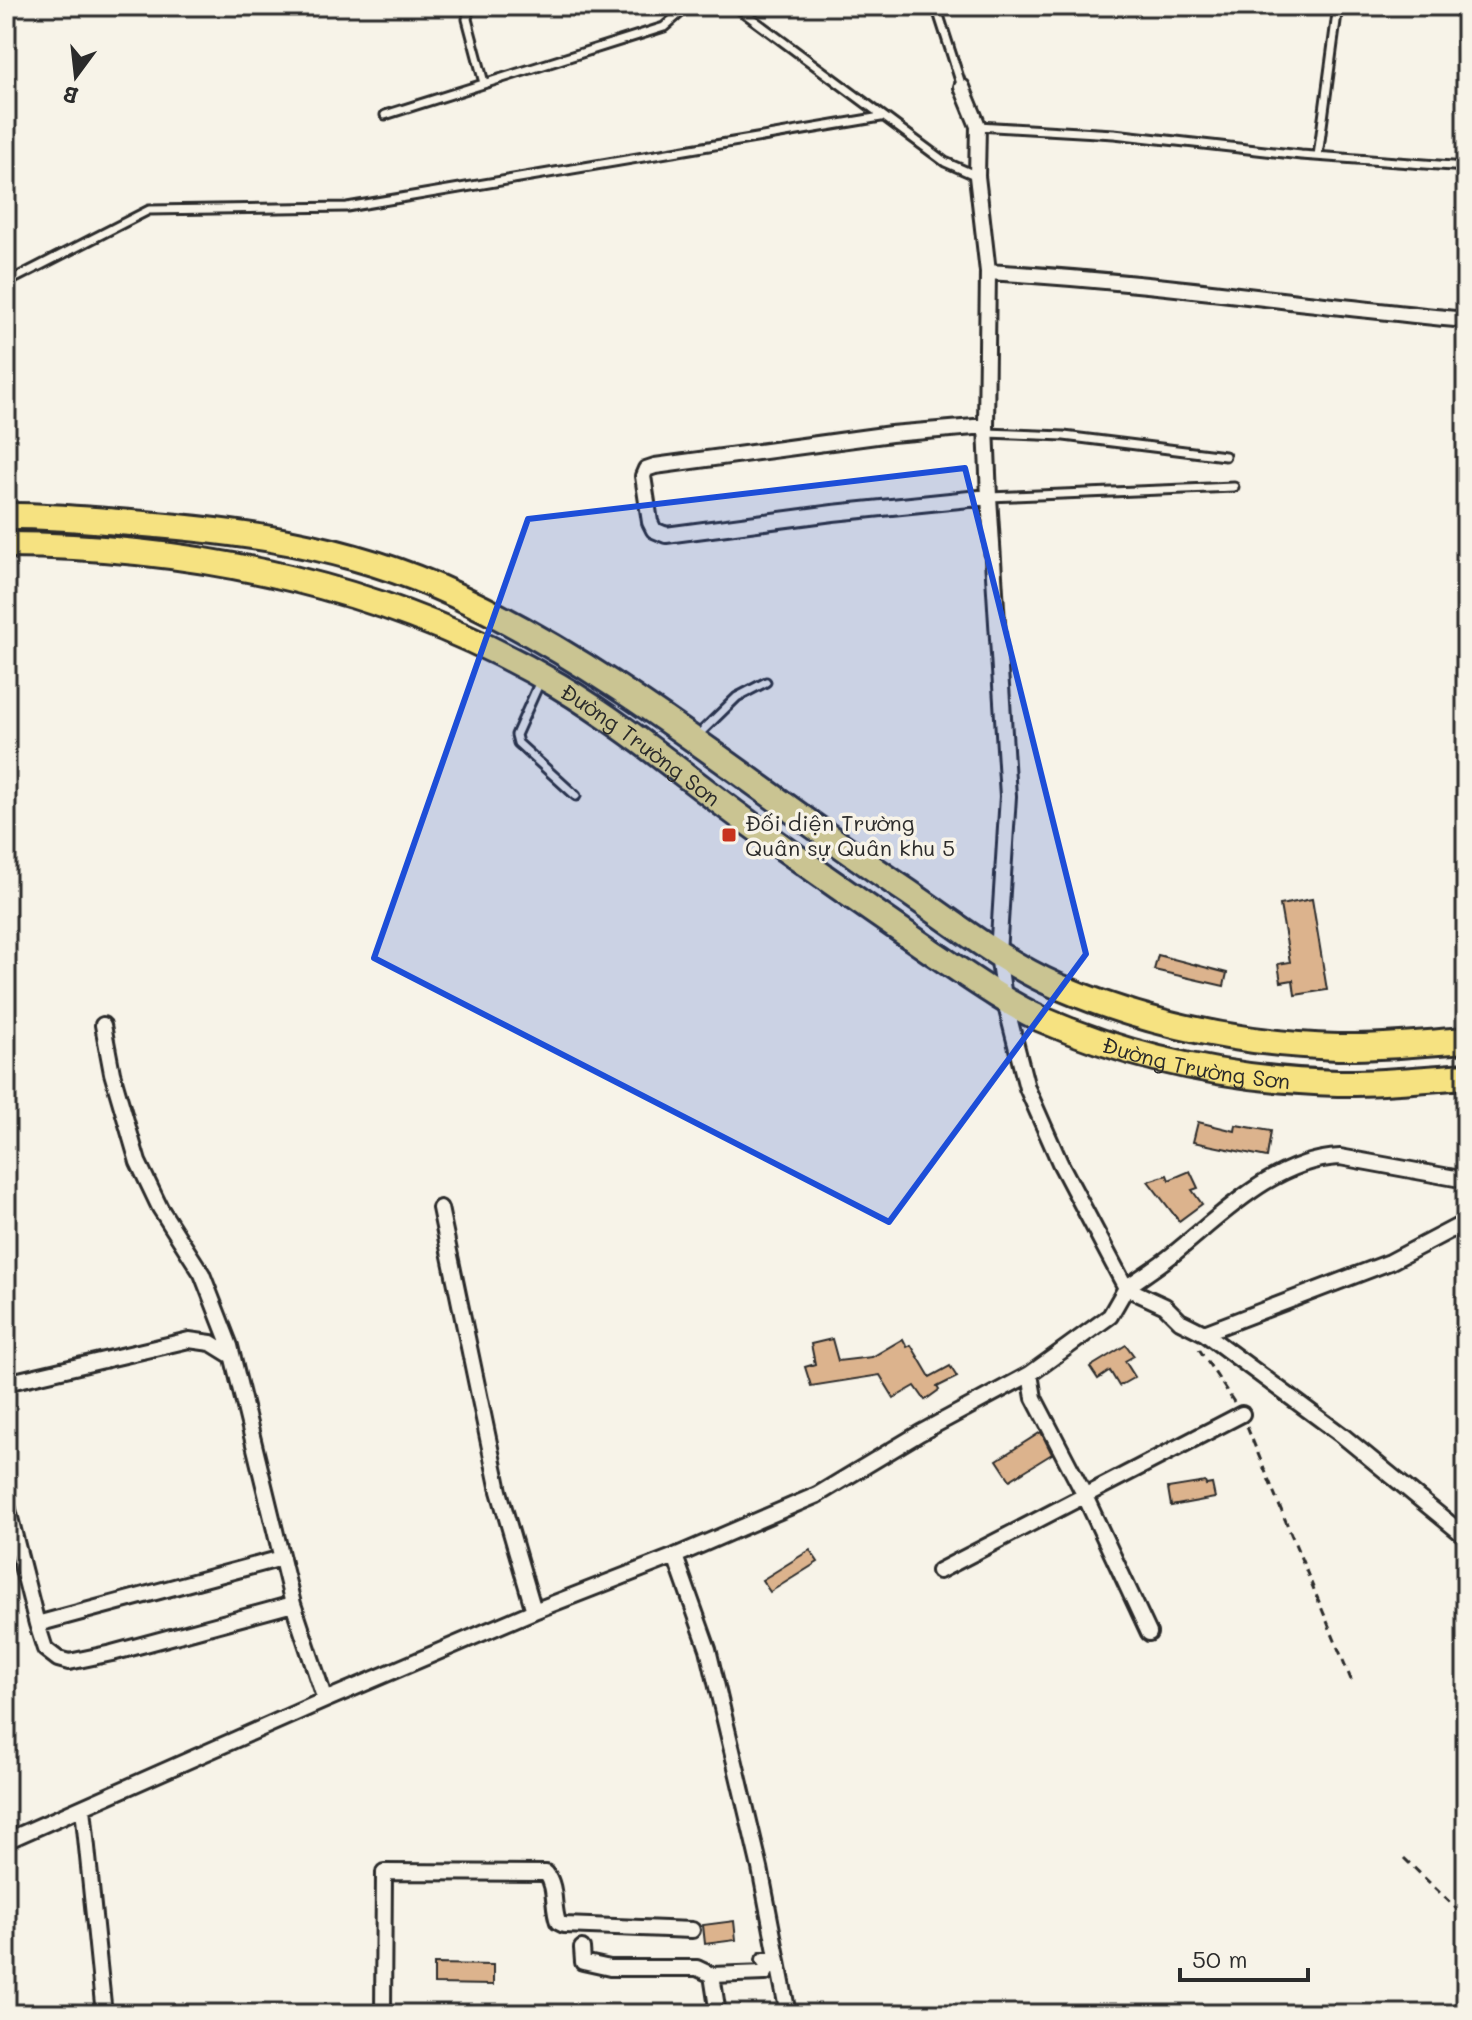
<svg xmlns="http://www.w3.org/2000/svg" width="1472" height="2020" font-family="Mali,sans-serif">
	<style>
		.building { fill: #dcb38d; stroke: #2b2b2b; stroke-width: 2 }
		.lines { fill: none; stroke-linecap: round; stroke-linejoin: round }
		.lane-casing { stroke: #2b2b2b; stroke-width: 13 }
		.street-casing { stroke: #2b2b2b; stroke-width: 20 }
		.highway-casing { stroke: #2b2b2b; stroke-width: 30 }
		.path { stroke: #2b2b2b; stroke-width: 3; stroke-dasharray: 8 6; stroke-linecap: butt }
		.lane { stroke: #f7f3e8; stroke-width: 7 }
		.street { stroke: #f7f3e8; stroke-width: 14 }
		.highway { stroke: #f6e281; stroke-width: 24 }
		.marked { fill: #1d4ed8; fill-opacity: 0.2; stroke: #1d4ed8; stroke-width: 6; stroke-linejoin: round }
		.poi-dot { fill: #c8321e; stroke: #f7f3e8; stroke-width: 3 }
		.labels { text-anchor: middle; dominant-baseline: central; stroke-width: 7; stroke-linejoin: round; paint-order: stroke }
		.street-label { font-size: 22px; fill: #2b2b2b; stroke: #f7f3e8 }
		.poi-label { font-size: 22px; fill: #2b2b2b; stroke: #f7f3e8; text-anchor: start }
	</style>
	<rect width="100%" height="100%" fill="#f7f3e8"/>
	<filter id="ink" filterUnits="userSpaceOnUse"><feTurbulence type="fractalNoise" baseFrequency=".0125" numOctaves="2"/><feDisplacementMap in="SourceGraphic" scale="16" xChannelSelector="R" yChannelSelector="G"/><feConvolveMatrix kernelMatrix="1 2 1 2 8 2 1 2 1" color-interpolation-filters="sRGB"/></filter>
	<g filter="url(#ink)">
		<path class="building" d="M1312,899L1327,990L1295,995L1293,980L1281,982L1278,964L1290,962L1280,905Z
			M1158,955L1227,973L1224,986L1154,970Z
			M1198,1122L1235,1131L1236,1125L1271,1131L1267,1157L1193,1142Z
			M1190,1171L1198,1188L1192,1190L1202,1204L1179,1221L1148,1181L1167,1175L1169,1180Z
			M832,1339L838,1361L872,1357L903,1339L907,1347L911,1345L930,1377L950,1366L957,1377L937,1387L939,1390L925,1400L915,1386L894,1398L880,1375L811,1386L805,1367L815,1364L811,1344Z
			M1126,1345L1134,1356L1125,1361L1135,1377L1119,1386L1110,1371L1098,1379L1090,1367Z
			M1041,1432L1052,1454L1010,1480L997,1460Z
			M1205,1482L1206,1485L1212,1484L1215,1498L1171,1506L1168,1488Z
			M810,1550L818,1562L770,1592L762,1580Z
			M734,1921L736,1940L705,1944L703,1925Z
			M434,1964L493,1965V1985L434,1984Z"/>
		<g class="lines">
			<g class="lane-casing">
				<path id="lane" d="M474,6L469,10L467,19L484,83
					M735,6L945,162L977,176
					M936,6L962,87
					M385,115L664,27L688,6
					M978,126L1114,134L1301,155L1466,167
					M1318,156L1338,6
					M6,283L149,210L347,207L881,117
					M986,433L1064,436L1225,456
					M989,497L1234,487
					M541,679L516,735L518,743L576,796
					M696,737L737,697L766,682"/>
			</g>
			<g class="street-casing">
				<path id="street" d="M988,272C1148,281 1306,305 1466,320
					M986,426L891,434L655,466L646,469L643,476L650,522L654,530L666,535L833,513L989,497
					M103,1025L112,1073L138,1162L160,1208L202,1274L230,1346L293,1604L325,1700
					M1466,1180L1340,1157C1273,1160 1221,1216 1172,1255C1157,1267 1141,1277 1126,1288L1165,1306L1180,1321L1204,1333L1343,1436L1466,1537
					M440,1208L499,1491L534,1611
					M1204,1333L1390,1262L1466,1222
					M1030,1374L1034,1398L1084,1494L1149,1633
					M6,1383L189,1340L211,1343L232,1356
					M6,1502L37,1624L45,1649L58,1659L69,1662L112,1653L293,1604
					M675,1556L708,1649L760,1868L788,2014
					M939,1571L1242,1414
					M37,1624L282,1558
					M83,1808L104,2014
					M6,1841L325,1700L534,1611L675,1556L817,1495L920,1433L1030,1374L1110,1316L1126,1288L1060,1163L1027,1088L1004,998L998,954L1008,796L989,497L986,426L988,272L977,176L978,126L962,87
					M582,1948L583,1962L610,1968H697L712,1975
					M383,2014L384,1872L546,1873C557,1887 552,1906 558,1922L564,1925L692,1930
					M718,2014L712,1975L765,1973L769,1966L764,1960H778"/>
			</g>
			<g class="highway-casing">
				<g id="highway">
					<path d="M6,516C43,515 81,519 118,522C233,530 347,544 453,594C619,671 757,791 908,892C956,925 1004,963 1057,986C1146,1024 1242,1044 1338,1047C1380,1048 1424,1043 1466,1040"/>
					<path id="s1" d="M6,545C199,546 393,587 559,686C622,724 677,770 735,813C800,861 866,906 932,952C967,975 1002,1001 1041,1019C1135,1060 1236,1080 1338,1083C1380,1084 1423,1079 1466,1076"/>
				</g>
			</g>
			<path class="path" d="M1199,1349L1234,1402
				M1247,1427L1352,1682
				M1404,1858L1466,1918"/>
			<use href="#lane" class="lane"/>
			<use href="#street" class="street"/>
			<use href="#highway" class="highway"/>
		</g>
	</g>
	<path class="marked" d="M965,468L1086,954L889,1222L374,958L528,519Z"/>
	<rect class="poi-dot" x="721" y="827" width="16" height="16" rx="4"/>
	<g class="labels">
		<g class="street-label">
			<text stroke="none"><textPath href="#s1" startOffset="678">Đường Trường Sơn</textPath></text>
			<text stroke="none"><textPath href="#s1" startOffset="1326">Đường Trường Sơn</textPath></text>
		</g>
		<g class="poi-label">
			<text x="745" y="822">Đối diện Trường<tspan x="745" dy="25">Quân sự Quân khu 5</tspan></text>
		</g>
	</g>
	<rect width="1472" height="2020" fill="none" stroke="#f7f3e8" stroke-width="32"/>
	<rect x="16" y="16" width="1440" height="1988" fill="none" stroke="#2b2b2b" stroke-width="3" filter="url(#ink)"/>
	<g transform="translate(76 76) rotate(195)" stroke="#f7f3e8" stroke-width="6" paint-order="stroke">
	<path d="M0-6L14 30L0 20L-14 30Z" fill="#2b2b2b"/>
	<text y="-12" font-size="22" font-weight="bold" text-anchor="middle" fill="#2b2b2b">B</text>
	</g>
	<path d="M1180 1968v12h128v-12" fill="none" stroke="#2b2b2b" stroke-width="4"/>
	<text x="1192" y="1968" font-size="24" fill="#2b2b2b" stroke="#f7f3e8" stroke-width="6" paint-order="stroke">50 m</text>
</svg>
